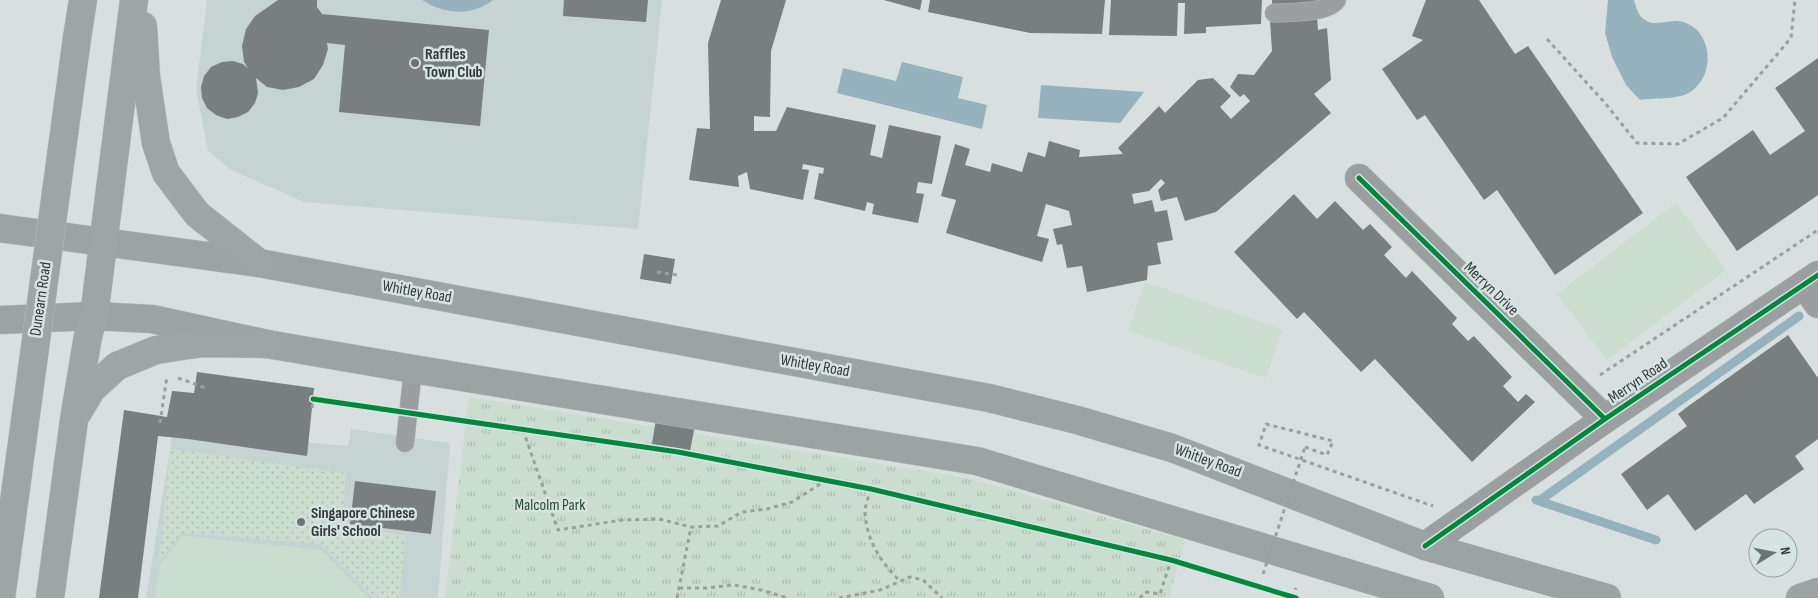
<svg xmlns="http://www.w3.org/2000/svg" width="1818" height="598" font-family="'Sofia Sans Condensed',sans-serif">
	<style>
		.built { fill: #c5d4d2 }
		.grass { fill: url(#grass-dots) }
		.park { fill: url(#park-tufts) }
		.pitch { fill: #caddce }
		.water { fill: #96b2bd }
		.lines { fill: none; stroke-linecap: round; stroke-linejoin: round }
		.stream { stroke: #96b2bd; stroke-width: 9 }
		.building { fill: #797f7e }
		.service-casing { stroke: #b8bebd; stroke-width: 19 }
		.minor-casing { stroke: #b8bebd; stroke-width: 29 }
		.primary-casing { stroke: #b8bebd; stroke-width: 29 }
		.trunk-casing { stroke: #b8bebd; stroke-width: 29 }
		.path { stroke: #9a9f9e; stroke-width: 3; stroke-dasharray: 4 4; stroke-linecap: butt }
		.service { stroke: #9c9f9f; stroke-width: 18 }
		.minor { stroke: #9c9f9f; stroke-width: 28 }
		.primary { stroke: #9ca3a3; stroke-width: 28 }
		.trunk { stroke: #9ea5a5; stroke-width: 28 }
		.trunk-bridge-casing { stroke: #b8bebd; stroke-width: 29; stroke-linecap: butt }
		.path-bridge { stroke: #9a9f9e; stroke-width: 3; stroke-dasharray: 4 4; stroke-linecap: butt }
		.trunk-bridge { stroke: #9ea5a5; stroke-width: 28 }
		.cycleway-casing { stroke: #d5e4e2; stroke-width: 8 }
		.cycleway { stroke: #00873e; stroke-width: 5 }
		.poi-dot { fill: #6d7373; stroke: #d5e4e2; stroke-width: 2 }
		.labels { text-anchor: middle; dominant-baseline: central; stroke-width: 5; stroke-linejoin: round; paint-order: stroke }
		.poi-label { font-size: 16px; font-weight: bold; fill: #343939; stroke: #d5e4e2; text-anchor: start }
		.street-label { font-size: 16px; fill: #343939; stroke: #d5e4e2 }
		.park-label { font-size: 16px; fill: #244f2a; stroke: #d5e4e2 }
	</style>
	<defs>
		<pattern id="grass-dots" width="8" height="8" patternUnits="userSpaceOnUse" patternTransform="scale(1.25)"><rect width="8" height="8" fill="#caddce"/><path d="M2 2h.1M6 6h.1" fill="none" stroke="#aebeb2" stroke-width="1.8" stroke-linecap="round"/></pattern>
		<pattern id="park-tufts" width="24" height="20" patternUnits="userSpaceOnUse" patternTransform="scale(1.25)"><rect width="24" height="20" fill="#caddce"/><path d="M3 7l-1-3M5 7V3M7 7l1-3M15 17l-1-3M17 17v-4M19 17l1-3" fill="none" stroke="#aebeb2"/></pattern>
	</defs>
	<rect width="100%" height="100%" fill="#d8e0df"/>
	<path class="built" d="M207,0H662L638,229L304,202L231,170L208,151L196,89Z
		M351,429L450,443L438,598H146L173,431L348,446Z"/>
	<path class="grass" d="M170,449L346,473L342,525L406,536L400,598H373L321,544L182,533L159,561Z"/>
	<path class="park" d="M469,397L972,479L1185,540L1169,598H445Z"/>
	<path class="pitch" d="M1676,203L1726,270L1607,360L1557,294Z
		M1145,282L1282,329L1266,378L1128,331Z
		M183,536L321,550L368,598H155L160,564Z"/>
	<path class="water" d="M422,0H493C471,17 444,14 422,0Z
		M1608,0H1634C1636,7 1638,16 1645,20C1657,28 1672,17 1686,23C1712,33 1715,73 1693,90C1680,101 1656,97 1640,100L1626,85L1612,57L1605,33Z
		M902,62L963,77L958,98L987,105L982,129L837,93L843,68L896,81Z
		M1041,85L1144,92L1120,123L1038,118Z"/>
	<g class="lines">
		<path class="stream" d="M1536,500L1656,540
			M1539,501L1799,316"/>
	</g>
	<path class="building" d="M278,0H317V7L322,14L489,30L480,126L339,112L345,45L327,43L328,49L323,65L314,79L299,87L283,90L267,87L256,78L258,93L255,103L248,112L238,117L227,119L216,115L207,108L202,98L201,87L204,76L211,67L222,62L233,61L243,64L248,68L244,62L242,46L246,29L255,16Z
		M564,0H648L646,22L563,16Z
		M721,0H786L771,51L770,117L754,116V131H776L787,107L876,125L870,155L882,158L889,125L941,136L932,184L918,182L916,193L924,194L918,223L872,214L874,204L867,202L865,211L814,199L819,173L823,174L824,168L803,164L802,169L809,170L803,200L750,189L747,172L738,176L739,187L689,180L697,128L710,129L708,43Z
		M884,0H922L920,10Z
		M930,0H1105L1102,34L1030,33L928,12Z
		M1111,0H1262L1261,24L1206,27V33L1184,34L1185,3H1178L1177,36L1109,35Z
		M1272,0H1320V3L1272,6Z
		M1426,0H1479L1515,54L1528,46L1643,213L1555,275L1497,190L1484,200L1425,115L1417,120L1382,69L1423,40L1412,36Z
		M1317,17L1318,30L1327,28L1331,80L1314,94L1331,113L1216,212L1185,221L1177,197L1161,201L1158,190L1165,183L1161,179L1149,191L1132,194L1134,204L1152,200L1155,212L1167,210L1173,240L1157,243L1161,264L1148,266L1147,280L1087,292L1082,266L1067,268L1062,244L1057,245L1053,229L1072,225L1069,211L1046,204L1037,236L1049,239L1042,262L946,233L956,200L941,196L955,144L970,149L965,165L990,172L992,163L1022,172L1028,152L1045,157L1049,141L1080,150L1079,157L1123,154L1118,148L1159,106L1165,113L1198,80L1213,78L1231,96L1220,107L1231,119L1250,101L1244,94L1240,97L1230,87L1238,74L1254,75L1272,51L1270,21Z
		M1818,58V195L1737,251L1686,177L1753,130L1770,155L1805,131L1775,88Z
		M1294,194L1317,219L1335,201L1363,230L1370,224L1392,247L1384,255L1406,278L1412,271L1457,318L1452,324L1468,341L1474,336L1512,377L1503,386L1518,402L1526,394L1535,402L1472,462L1375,359L1361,372L1304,312L1297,319L1234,252Z
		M644,254L675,259L671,284L640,279Z
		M1788,335L1818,378V439L1795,456L1804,469L1754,504L1746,494L1695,531L1668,494L1647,510L1621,474L1687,426L1678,414L1687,407Z
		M197,372L314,388L307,456L188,439L158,436L138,598H99L124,410L167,417L172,391L194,393Z
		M656,419L695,425L690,451L652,444Z
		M355,481L436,491L431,534L350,524Z"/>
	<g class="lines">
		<g class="service-casing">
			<path id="service" d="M1274,13C1289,12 1328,14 1337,0
				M405,443L413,369"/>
		</g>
		<g class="minor-casing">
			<path id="minor" d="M1359,178L1605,419
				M1805,285L1818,304
				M1425,546L1605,419L1818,275"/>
		</g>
		<g class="primary-casing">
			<path id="primary" d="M0,228L259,263L989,398L1077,420L1172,448L1425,546L1607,598
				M0,320L94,316L152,319L267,344L413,369L977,461L1430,598
				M1800,598L1818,592"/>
		</g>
		<g class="trunk-casing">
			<path id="trunk" d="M143,26L146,77L156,143L166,173L197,214L259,263
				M77,38L83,0
				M78,412L92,389L117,366L156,350L203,343L267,344
				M50,598L74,420L88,336L94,316L134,0"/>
		</g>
		<path class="path" d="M1547,39L1605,103L1637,143L1678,144L1723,118L1791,38L1795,0
			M657,272L677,275
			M1600,375L1818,230
			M178,378L206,388
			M312,408L313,399
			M160,423L167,376
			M523,430L558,530L622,520L659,519L691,527L718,526L742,512L767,509L792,502L825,481
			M1305,447L1327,455L1333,441L1266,424L1259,445L1433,506
			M871,489C869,496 865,505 865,512C866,539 881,563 900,581
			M679,588H706L734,585L761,590L788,598
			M1292,597L1296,588
			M677,598L691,527
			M839,598L880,590L910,577L923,580L942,598
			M1140,598L1145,592L1160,594L1171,560"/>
		<use href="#service" class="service"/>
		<use href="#minor" class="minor"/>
		<use href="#primary" class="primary"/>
		<use href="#trunk" class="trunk"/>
		<g class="trunk-bridge-casing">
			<path id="trunk-bridge" d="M1,598L77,38"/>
		</g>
		<path class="path-bridge" d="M1263,574L1305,447"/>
		<use href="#trunk-bridge" class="trunk-bridge"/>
		<g class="cycleway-casing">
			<path id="cycleway" d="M1359,178L1605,419
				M313,399L678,452L871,489L1171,560L1296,598
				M1425,546L1605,419L1818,275"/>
		</g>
		<use href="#cycleway" class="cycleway"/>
	</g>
	<g class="poi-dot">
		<circle cx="415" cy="63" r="5"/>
		<circle cx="301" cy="522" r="5"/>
	</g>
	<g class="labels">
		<g class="poi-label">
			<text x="425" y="54">Raffles<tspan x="425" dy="18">Town Club</tspan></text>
			<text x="311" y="513">Singapore Chinese<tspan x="311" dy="18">Girls' School</tspan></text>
		</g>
		<g class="street-label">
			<text transform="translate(1491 289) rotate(44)">Merryn Drive</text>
			<text transform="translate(417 292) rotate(10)">Whitley Road</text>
			<text transform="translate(41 299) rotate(-82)">Dunearn Road</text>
			<text transform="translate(815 366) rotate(10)">Whitley Road</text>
			<text transform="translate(1638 381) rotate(-34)">Merryn Road</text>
			<text transform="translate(1208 461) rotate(20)">Whitley Road</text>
		</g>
		<g class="park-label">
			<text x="550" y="505">Malcolm Park</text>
		</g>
	</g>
	<g transform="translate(1773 553) rotate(80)"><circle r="24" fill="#d5e4e2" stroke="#95a09e"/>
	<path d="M0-4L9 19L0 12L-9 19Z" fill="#6d7373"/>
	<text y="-8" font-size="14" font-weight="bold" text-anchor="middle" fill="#343939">N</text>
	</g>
</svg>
